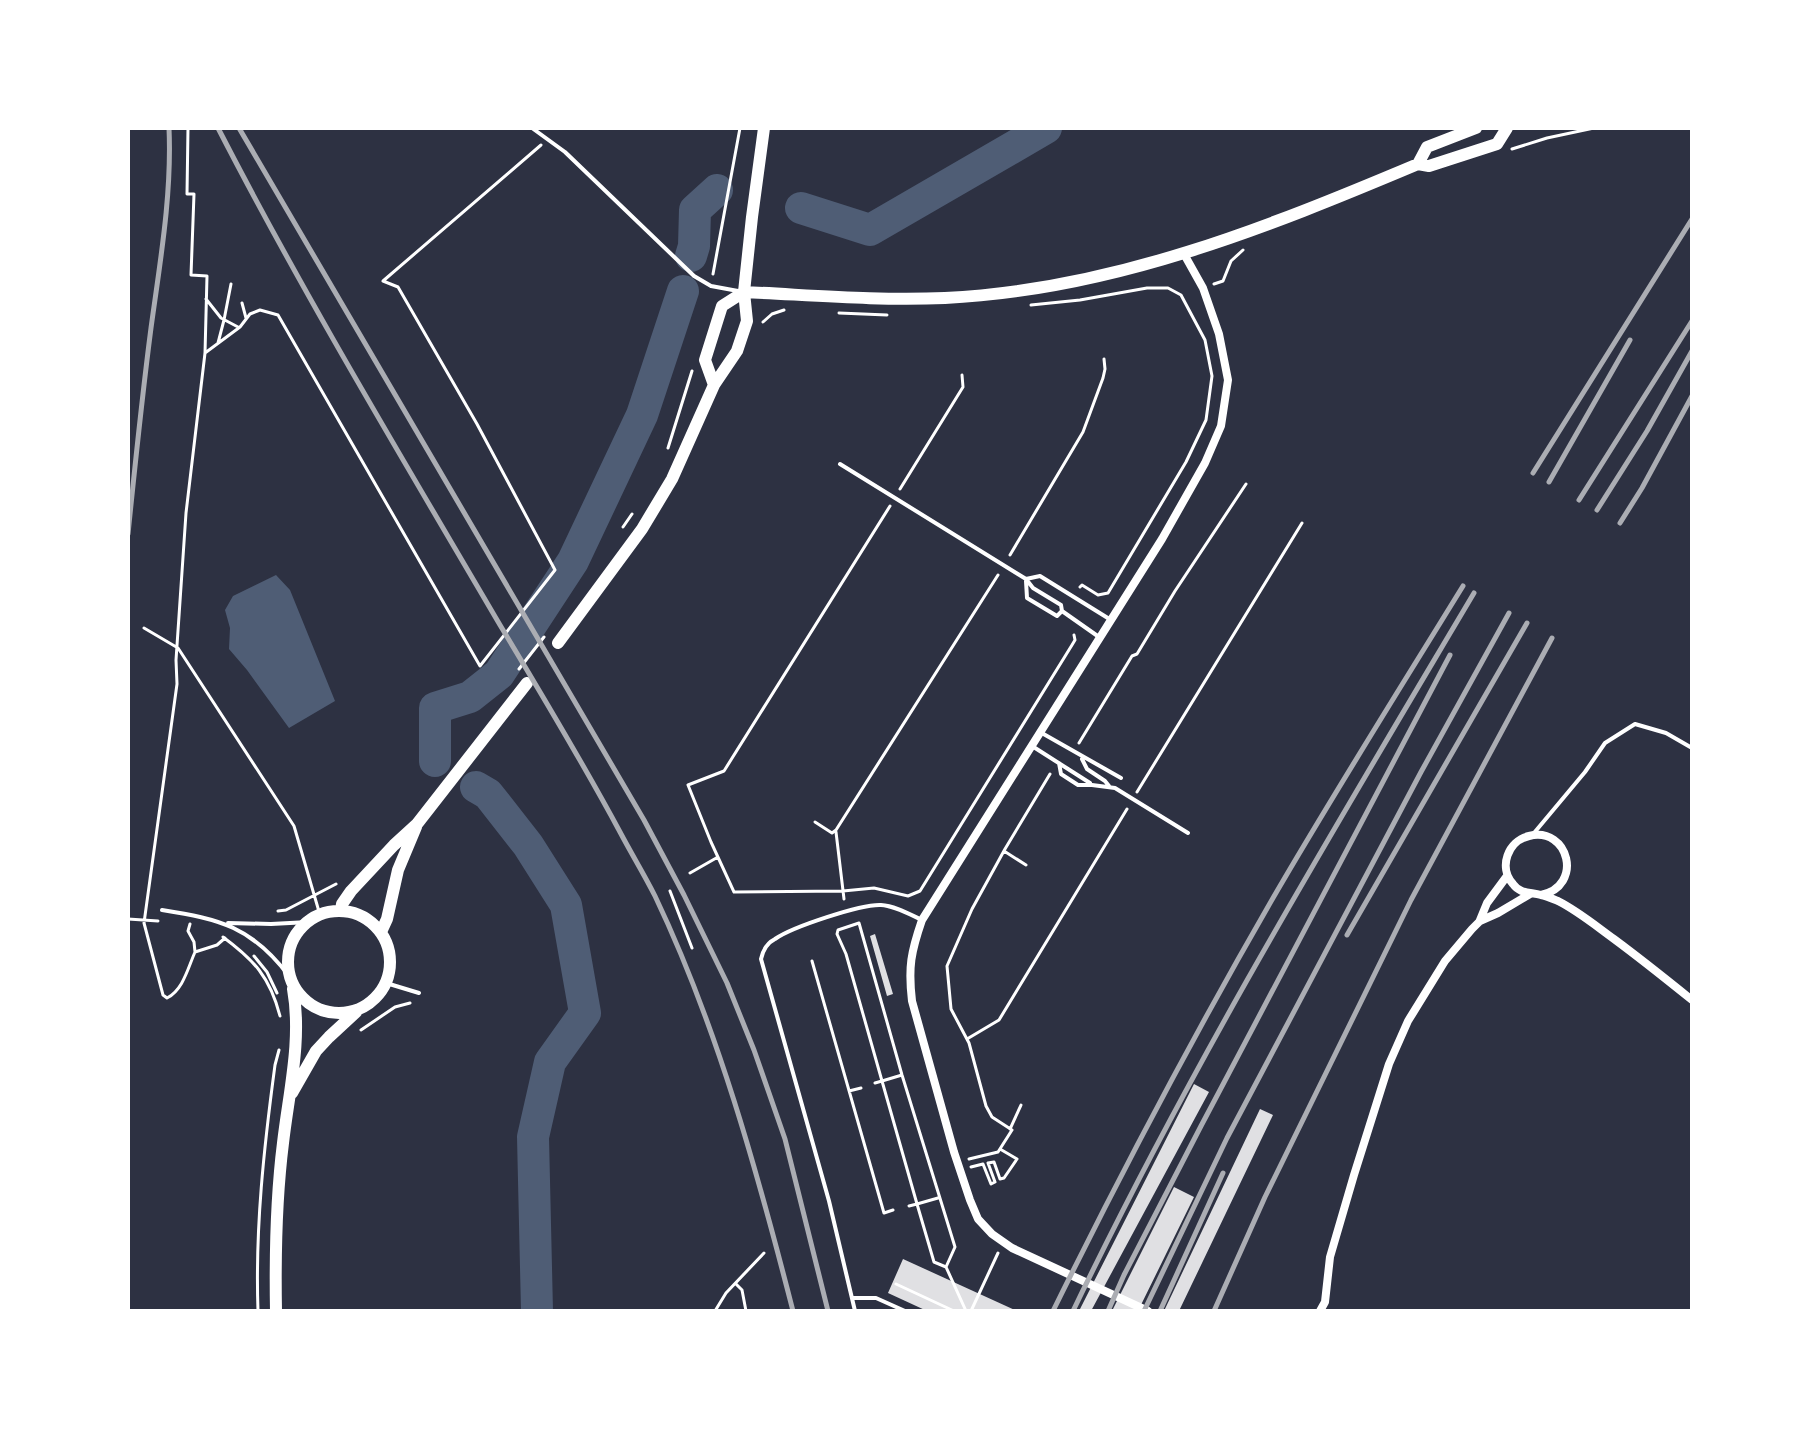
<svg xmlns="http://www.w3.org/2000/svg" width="1820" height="1439" font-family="Signika,sans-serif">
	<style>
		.water { fill: #4f5d75 }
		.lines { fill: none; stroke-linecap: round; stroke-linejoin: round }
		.river { stroke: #4f5d75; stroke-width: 32 }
		.building { fill: #e0e0e3 }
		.path { stroke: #fff; stroke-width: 3 }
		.service { stroke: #fff; stroke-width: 4 }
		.minor { stroke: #fff; stroke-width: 8 }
		.primary { stroke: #fff; stroke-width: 12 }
		.rail { stroke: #abadb3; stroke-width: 5 }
	</style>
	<rect width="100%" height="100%" fill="#2d3142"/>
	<path class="water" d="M276,575L290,590L335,701L289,728L247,670L229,649L230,628L225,610L233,596Z"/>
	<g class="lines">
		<path class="river" d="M801,208L870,230L1046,128
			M691,256L694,246L695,210L717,190
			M435,761V708L470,697L499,674L573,561L642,415L683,291
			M476,787L488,794L528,845L566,905L585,1013L550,1062L533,1137L537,1311"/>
	</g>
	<path class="building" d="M875,934L893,994L887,996L870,936Z
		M1194,1084L1209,1092L1091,1311H1079Z
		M1260,1109L1273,1115L1179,1311H1164Z
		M1174,1187L1194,1197L1138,1311H1112Z
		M903,1259L1017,1311H927L888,1293Z"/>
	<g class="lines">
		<path class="path" d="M188,128L187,194H194L191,275L207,276L205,353L186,513L176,660L177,684L144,923L163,995L167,998C183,990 188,968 195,952
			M1512,149L1547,138L1594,128
			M713,274L740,128
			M1214,284L1223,281L1231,261L1243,250
			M206,299L221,318L238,327
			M242,303L246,318
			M1031,305L1080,300L1147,288H1168L1181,295L1205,340L1212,376L1206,420L1186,462L1108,593L1098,595L1082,585L1080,587
			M839,313L887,315
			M763,322L772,314L784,310
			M218,343L224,320L231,284
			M205,353L240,327L250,314L260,310L278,315L480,666L555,570L477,424L398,287L383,281L541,145
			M668,448L692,371
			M900,489L963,387L962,375
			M890,506L724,771L688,785L711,842L734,892L843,891L874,888L908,896L920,891L1072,645L1075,640L1074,635
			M623,527L632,514
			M1010,555L1083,432L1103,378L1105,369L1104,359
			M144,628L178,648L294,826L320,915
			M519,669L544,637
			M1079,743L1132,656L1137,654L1175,591L1246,484
			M1137,792L1302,523
			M815,822L832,833L836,830L998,575
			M836,832L844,899
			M1004,851L1026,865
			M690,873L718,857
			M670,891L692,948
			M278,911L286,910L336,884
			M128,919L158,921
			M190,924L188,931L194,942L195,952L217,945L225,938
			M223,937C254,960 270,977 280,1016
			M254,956L267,972L277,993
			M812,961L884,1213L893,1210
			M361,1030L395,1007L410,1003
			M967,1039L999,1020L1127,809
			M902,1075L882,1081L846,954L837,934L838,930L859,923L902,1075L955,1247L946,1267
			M875,1083L882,1081L917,1204L938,1198
			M849,1091L861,1088
			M1010,1129L1021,1105
			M969,1159L998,1152L1012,1130L992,1117L986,1106L969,1043L951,1009L947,966L972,909L1005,849L1050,774
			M971,1167L983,1164L991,1184L995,1182L988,1163L994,1162L1000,1179L1004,1178L1017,1159L1000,1149
			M909,1206L917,1204L934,1262L946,1267L966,1311
			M736,1284L742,1290L746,1311
			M896,1284L954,1311
			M258,1311C255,1228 264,1147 275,1065L279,1050
			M715,1311L726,1293L764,1253
			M971,1311L998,1253"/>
		<path class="service" d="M532,128L565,152L694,276L711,286L738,291
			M840,464L1026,579L1033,588L1061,605L1062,611L1099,637
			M1026,579L1040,576L1111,620
			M1026,581L1027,598L1057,616L1062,611
			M1040,732L1121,778
			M1032,746L1090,783
			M1082,759L1087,769L1105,781L1109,786
			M1059,763L1061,774L1078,785H1092L1115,788L1188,833
			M1534,833L1585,772L1605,743L1635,724L1666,733L1692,748
			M162,910C220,919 252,927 289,976
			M228,923L271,924L309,922
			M386,983L419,993
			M853,1298H876L905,1311
			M855,1311L829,1201L761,959C763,950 767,943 775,939C792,927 861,904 881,905C895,906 909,914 922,920"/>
		<path class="minor" d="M1541,895C1584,886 1569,826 1529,836C1508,841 1498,867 1513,884C1520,894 1530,892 1541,895C1546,896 1553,899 1558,901C1578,911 1596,926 1614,939C1641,959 1666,979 1692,1000
			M1480,920L1487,903L1507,876
			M1148,1311L1012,1248L992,1234L978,1219L970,1200L954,1152L912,1001C908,967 911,952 922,920L1162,539L1205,463L1221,426L1228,380L1219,334L1203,288L1184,254
			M1320,1311L1325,1302L1330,1257L1354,1175L1389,1064L1408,1021L1445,961L1472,929L1480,921L1498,913L1530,894"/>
		<path class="primary" d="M1418,164L1427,147L1476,128
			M744,292C811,295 878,301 945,298C1112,290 1266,228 1418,164L1429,166L1497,144L1507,128
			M714,385L705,360L722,306L744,292
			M558,643L642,529L672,479L714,385L737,351L747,321L744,292L752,217L764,128
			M341,910L342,904L351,891L394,845L417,824L527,683
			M288 962a51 51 0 1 1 102 0a51 51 0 1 1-102 0Z
			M381,932L387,919L398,870L416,827
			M292,1093L316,1051L329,1037L356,1012
			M276,1311C275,1255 276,1199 283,1143C289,1091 302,1040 293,989"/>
		<path class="rail" d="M218,128C305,297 404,461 500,625C541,693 582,761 620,832C631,853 644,874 655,896C717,1026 757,1171 793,1311
			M239,128L644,820L684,895L727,983L754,1050L785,1139L828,1311
			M1533,473L1692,219
			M1549,482L1630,340
			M1579,500L1692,321
			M1597,510L1647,431L1692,351
			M1620,523L1642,488L1692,396
			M128,534C135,465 142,397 151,328C160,262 172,195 169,128
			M1347,935L1527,623
			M1053,1311C1122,1171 1195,1033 1273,898C1334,793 1399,690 1463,586
			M1073,1311C1192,1063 1334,829 1474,593
			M1108,1311L1124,1275L1201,1126L1450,655
			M1144,1311L1227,1138L1421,772L1509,613
			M1160,1311L1223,1173
			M1214,1311L1265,1197L1411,900L1552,638"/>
	</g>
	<rect width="1820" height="1439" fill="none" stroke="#ffffff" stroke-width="260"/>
</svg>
